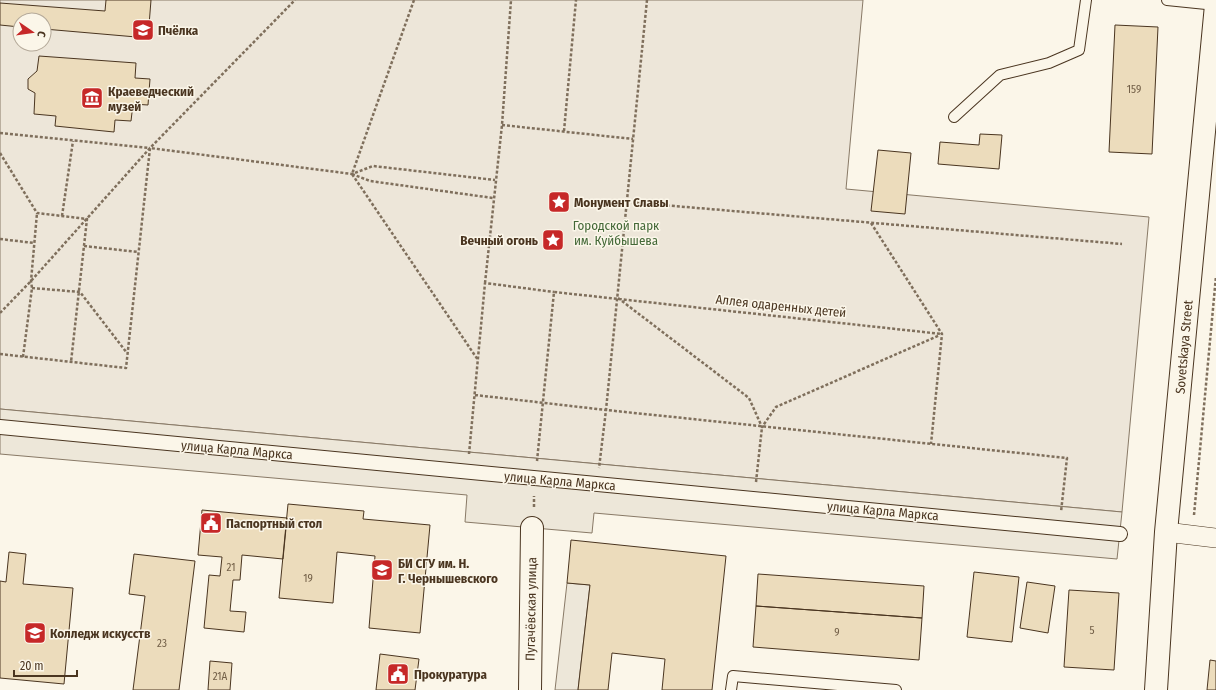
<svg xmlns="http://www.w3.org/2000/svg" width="1216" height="690" font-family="'Fira Sans Condensed',sans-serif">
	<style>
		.green { fill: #ede6d9; stroke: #887966; fill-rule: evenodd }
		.parking { fill: #ede7d9; stroke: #887966 }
		.building { fill: #ecdcbc; stroke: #4a3520 }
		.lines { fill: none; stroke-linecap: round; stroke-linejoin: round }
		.service-casing { stroke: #4a3520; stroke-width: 12 }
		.pedestrian-casing { stroke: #4a3520; stroke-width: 16 }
		.minor-casing { stroke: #4a3520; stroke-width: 20 }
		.tertiary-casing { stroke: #4a3520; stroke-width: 24 }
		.path { stroke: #7f6f5c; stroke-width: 2.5; stroke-dasharray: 3 2; stroke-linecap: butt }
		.service { stroke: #fbf6e9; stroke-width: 10 }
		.pedestrian { stroke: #fbf6e9; stroke-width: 14 }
		.minor { stroke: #fbf6e9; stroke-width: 19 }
		.tertiary { stroke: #fbf6e9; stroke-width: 22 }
		.labels { text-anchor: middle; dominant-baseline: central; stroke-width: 3; stroke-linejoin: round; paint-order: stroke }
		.number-label { font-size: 11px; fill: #725f47 }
		.poi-label { font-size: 13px; font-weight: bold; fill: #4a3520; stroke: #fbf6e9; text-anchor: start }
		.park-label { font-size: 13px; fill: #436837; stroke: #fbf6e9 }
		.street-label { font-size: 13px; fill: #4a3520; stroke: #fbf6e9 }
	</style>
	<rect width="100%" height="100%" fill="#fbf6e9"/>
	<path class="green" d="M0,0H863L846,189L1149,217L1122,512L0,409ZM20,20H44V44H20Z"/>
	<path class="parking" d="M0,409L1122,512L1117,559L594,513L592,533L465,522L467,495L0,454Z
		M567,583L590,585L578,690H555Z"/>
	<path class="building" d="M106,0H151L148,38L44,29V20H20V27L0,25V3L105,11Z
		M1115,25L1158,27L1152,154L1109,152Z
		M39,56L136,63L135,78L150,79L148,105L133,104L131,121L115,120L114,132L55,126L56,116L34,114L35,93L28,89V79L37,71Z
		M980,134L1002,135L999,169L938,164L940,142L979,145Z
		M878,150L911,153L905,214L871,211Z
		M288,504L364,511L363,519L430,525L420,633L369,628L375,556L337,552L333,603L279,598Z
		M202,510L287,518L283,559L242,555L240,580H233L230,611L246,612L244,632L204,628L209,575L220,576L222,557L198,555Z
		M571,540L726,556L712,690H662L665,659L612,653L608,690H578L590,585L567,583Z
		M9,552L26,554L23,584L73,588L64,684L0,678V581L6,582Z
		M134,554L195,561L179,690H133L145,596L129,594Z
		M974,572L1019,577L1012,642L967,637Z
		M758,574L924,586L922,618L756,606Z
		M1027,582L1055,586L1048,633L1020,628Z
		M1069,590L1119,593L1114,670L1064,667Z
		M756,606L922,618L919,660L753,647Z
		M380,654L419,659L415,690H376Z
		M1210,660L1216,661V690H1207Z
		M210,661L232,663L230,690H208Z"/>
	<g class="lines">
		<g class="service-casing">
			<path id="service" d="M1167,0L1216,5
				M954,117L1000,75L1049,63L1079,50L1086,0
				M731,690L733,676L896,690"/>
		</g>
		<g class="pedestrian-casing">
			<path id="pedestrian" d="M0,427L1120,534"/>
		</g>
		<g class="minor-casing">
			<path id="minor" d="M1166,532L1216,538"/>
		</g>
		<g class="tertiary-casing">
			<path id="tertiary" d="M530,690L532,528
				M1156,690L1166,532L1216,5"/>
		</g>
		<path class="path" d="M414,0L352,174L478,360
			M647,0L606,410L1067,458L1061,512
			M502,125L633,139
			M564,131L576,0
			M0,133L150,148
			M0,153L37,213L87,219L71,362
			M352,174L370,181L493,198
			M627,202L1122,244
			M62,216L73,141
			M871,223L942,334L931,444
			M0,239L34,243
			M84,246L138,252
			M485,283L502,125L511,0
			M32,288L80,292L127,353
			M618,298L749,398L762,427L776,407L940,335
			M0,313L31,281L150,148L295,0
			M0,354L126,368L150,148L352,174L373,166L495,180
			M23,357L32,288L31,281L37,213
			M475,395L606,410L599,468
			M469,454L485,283L554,292
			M537,461L554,292L942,334
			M756,482L762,427
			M534,507V496
			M1194,515L1216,276"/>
		<use href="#service" class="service"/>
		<use href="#pedestrian" class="pedestrian"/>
		<use href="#minor" class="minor"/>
		<use href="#tertiary" class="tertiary"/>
	</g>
	<defs>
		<g id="school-square" transform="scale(1.15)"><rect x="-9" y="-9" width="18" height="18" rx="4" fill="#c62828" stroke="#fbf6e9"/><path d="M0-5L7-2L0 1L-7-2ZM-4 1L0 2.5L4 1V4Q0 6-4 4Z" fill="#fff"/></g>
		<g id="museum-square" transform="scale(1.15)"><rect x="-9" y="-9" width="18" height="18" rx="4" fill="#c62828" stroke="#fbf6e9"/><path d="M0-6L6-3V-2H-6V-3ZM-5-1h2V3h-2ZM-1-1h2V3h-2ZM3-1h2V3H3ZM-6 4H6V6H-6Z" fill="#fff"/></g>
		<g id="sight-square" transform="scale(1.15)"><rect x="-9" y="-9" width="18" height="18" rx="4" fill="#c62828" stroke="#fbf6e9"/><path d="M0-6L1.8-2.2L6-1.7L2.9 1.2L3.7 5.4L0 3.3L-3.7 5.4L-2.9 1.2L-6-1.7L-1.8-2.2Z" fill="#fff"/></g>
		<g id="civic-square" transform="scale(1.15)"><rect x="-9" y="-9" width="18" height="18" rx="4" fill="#c62828" stroke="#fbf6e9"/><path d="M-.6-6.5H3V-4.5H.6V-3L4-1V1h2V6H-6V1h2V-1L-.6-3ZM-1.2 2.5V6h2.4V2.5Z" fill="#fff"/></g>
		<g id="university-square" transform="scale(1.15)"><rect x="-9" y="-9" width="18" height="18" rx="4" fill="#c62828" stroke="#fbf6e9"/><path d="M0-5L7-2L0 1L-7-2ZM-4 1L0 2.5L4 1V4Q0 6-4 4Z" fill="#fff"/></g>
	</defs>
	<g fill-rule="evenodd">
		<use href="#school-square" x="143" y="30"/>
		<use href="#museum-square" x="92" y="98"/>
		<use href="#sight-square" x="559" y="202"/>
		<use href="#sight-square" x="553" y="240"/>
		<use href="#civic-square" x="211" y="523"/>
		<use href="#university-square" x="382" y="570"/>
		<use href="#university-square" x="35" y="633"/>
		<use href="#civic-square" x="398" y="674"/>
	</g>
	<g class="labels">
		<g class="number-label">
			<text x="1134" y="89">159</text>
			<text x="231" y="567">21</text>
			<text x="308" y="578">19</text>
			<text x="1092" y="630">5</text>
			<text x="837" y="632">9</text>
			<text x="162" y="643">23</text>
			<text x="220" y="676">21А</text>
		</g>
		<g class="poi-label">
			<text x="158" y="30">Пчёлка</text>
			<text x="108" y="91">Краеведческий<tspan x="108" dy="15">музей</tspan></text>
			<text x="574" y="202">Монумент Славы</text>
			<text x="538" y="240" text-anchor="end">Вечный огонь</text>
			<text x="226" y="523">Паспортный стол</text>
			<text x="398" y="563">БИ СГУ им. Н.<tspan x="398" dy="15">Г. Чернышевского</tspan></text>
			<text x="50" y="633">Колледж искусств</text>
			<text x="414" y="674">Прокуратура</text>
		</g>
		<g class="park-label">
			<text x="616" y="225">Городской парк<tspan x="616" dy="15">им. Куйбышева</tspan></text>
		</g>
		<g class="street-label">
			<text transform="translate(781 306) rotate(6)">Аллея одаренных детей</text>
			<text transform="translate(1184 347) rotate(-85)">Sovetskaya Street</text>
			<text transform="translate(237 450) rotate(5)">улица Карла Маркса</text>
			<text transform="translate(560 481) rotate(5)">улица Карла Маркса</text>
			<text transform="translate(883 511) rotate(5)">улица Карла Маркса</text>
			<text transform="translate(531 609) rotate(-89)">Пугачёвская улица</text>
		</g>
	</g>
	<g transform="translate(32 32) rotate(103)"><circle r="19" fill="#fbf6e9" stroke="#b4a999"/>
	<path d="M0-3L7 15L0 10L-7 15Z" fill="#c62828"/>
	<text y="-6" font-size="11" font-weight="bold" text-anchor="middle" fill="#4a3520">С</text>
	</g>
	<path d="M14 670v6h63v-6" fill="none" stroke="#4a3520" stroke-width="2"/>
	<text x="20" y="670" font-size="12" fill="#4a3520" stroke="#fbf6e9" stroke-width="3" paint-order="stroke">20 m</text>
</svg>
